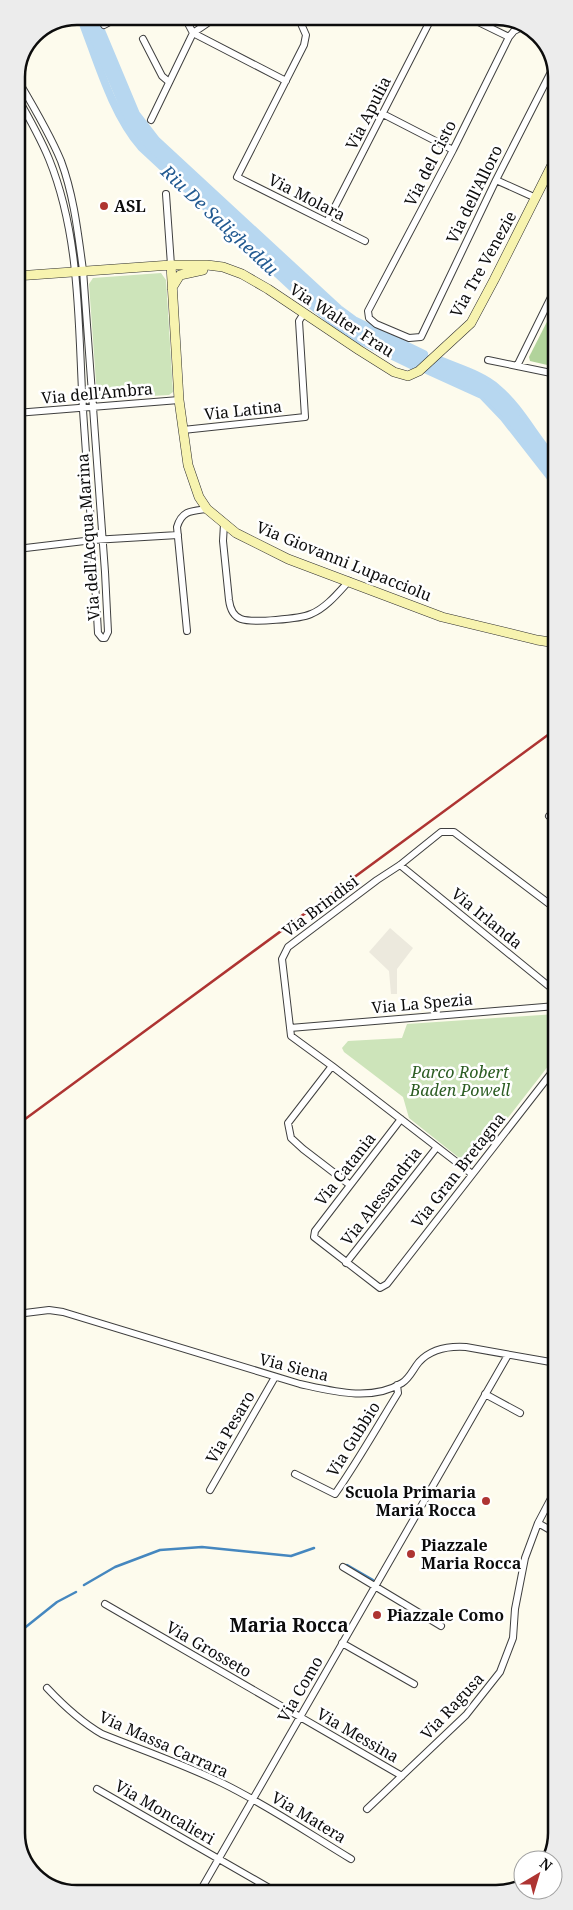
<svg xmlns="http://www.w3.org/2000/svg" width="573" height="1910" font-family="'Noto Serif',serif">
	<style>
		.green { fill: #cde4ba }
		.forest { fill: #b1d39b }
		.plaza { fill: #ece9dd }
		.lines { fill: none; stroke-linecap: round; stroke-linejoin: round }
		.stream { stroke: #4587bf; stroke-width: 2.5 }
		.canal { stroke: #b7d7f0; stroke-width: 8 }
		.river { stroke: #b7d7f0; stroke-width: 14 }
		.street-casing { stroke: #3f3f3f; stroke-width: 8 }
		.secondary-casing { stroke: #2e2e2e; stroke-width: 10 }
		.street { stroke: #fff; stroke-width: 6 }
		.secondary { stroke: #f7f3af; stroke-width: 9 }
		.rail { stroke: #ae3432; stroke-width: 2.5 }
		.poi-dot { fill: #ae3432; stroke: #fff; stroke-width: 2 }
		.labels { text-anchor: middle; dominant-baseline: central; stroke-width: 5; stroke-linejoin: round; paint-order: stroke }
		.street-label { font-size: 16px; fill: #0c0c0c; stroke: #fff }
		.poi-label { font-size: 16px; font-weight: bold; fill: #0c0c0c; stroke: #fff; text-anchor: start }
		.park-label { font-size: 16px; font-style: italic; fill: #2c5d23; stroke: #fff }
		.water-label { font-size: 18px; font-style: italic; fill: #225a91; stroke: #fff }
		.quarter-label { font-size: 19px; font-weight: bold; fill: #0c0c0c; stroke: #fff }
		.rim { fill: none; stroke: #0c0c0c; stroke-width: 2.5 }
	</style>
	<rect width="100%" height="100%" fill="#fdfbed"/>
	<path class="green" d="M161,273L166,280L173,392L169,395L99,399L97,396L89,284L93,278Z
		M556,1014V1056L475,1160L468,1155L463,1161L409,1118L403,1097L344,1052L342,1048L348,1041L402,1038L407,1024Z"/>
	<path class="forest" d="M556,304V367L530,361L529,357Z"/>
	<path class="plaza" d="M390,928L413,948L397,969V994H391L389,971L369,952Z"/>
	<g class="lines">
		<path class="stream" d="M347,1565L373,1580
			M84,1585L115,1567L160,1550L202,1547L291,1556L314,1548
			M17,1634L57,1602L76,1592"/>
		<path class="canal" d="M80,16C97,59 111,112 141,147L310,304L351,336L413,366L424,354L354,320L339,309L156,140L136,114L95,16
			M556,461C535,438 521,408 497,388C481,374 457,368 437,359L427,370L482,395L504,418L551,478L556,481"/>
		<path class="river" d="M88,16L133,121L152,144L333,315L351,327L477,385L488,392L509,413L556,473"/>
		<g class="street-casing">
			<path id="street" d="M184,16L193,33
				M298,17L306,35L304,45L237,177L365,241
				M468,17L509,37
				M104,25L121,16
				M524,26L514,31L509,37L453,150L368,311L369,318L376,324L409,338L421,337L496,180L555,64
				M193,33L286,81
				M143,39L162,76L169,82
				M16,95C28,116 40,137 49,159C81,238 78,326 83,410C88,484 94,558 98,633L102,638H105L108,632L105,572L83,270C78,234 74,196 61,161C49,132 32,104 16,77
				M383,114L453,150
				M151,120L193,33L218,16
				M496,180L536,198
				M166,194L171,265
				M327,222L432,17
				M488,360L556,374
				M517,366L556,287
				M16,413L179,400
				M183,430L305,417L299,321L304,313
				M224,524L223,541L229,600C230,608 233,616 241,619C252,623 300,619 311,614C326,608 338,593 349,581
				M17,549L93,540L178,535
				M187,631L177,527C182,510 192,511 207,509
				M549,816L556,821
				M400,865L556,992
				M290,1028L556,1006
				M332,1066L288,1123L291,1138L303,1149L350,1185
				M401,1119L315,1231L314,1237L380,1288L387,1284L556,1067
				M472,1174L332,1066L291,1036L282,959L288,947L377,880L400,865L441,832H454L556,909
				M346,1263L437,1147
				M17,1314L49,1310L63,1312L300,1384C332,1391 371,1402 402,1383C410,1378 413,1369 419,1362C431,1349 450,1346 466,1347L556,1363
				M485,1394L520,1413
				M295,1474L335,1494C358,1461 377,1427 398,1393L397,1385
				M210,1490L275,1377
				M538,1523L557,1534
				M343,1567L441,1626
				M105,1604L402,1776
				M342,1643L414,1684
				M47,1688C64,1706 81,1722 102,1734C142,1750 183,1764 222,1783C267,1805 308,1833 351,1859
				M97,1789L278,1893
				M367,1809L466,1715L500,1672L513,1638L515,1609L525,1558L538,1523L557,1487
				M199,1893L508,1355"/>
		</g>
		<g class="secondary-casing">
			<path id="secondary" d="M171,265L179,400L188,465L199,497L207,509L236,533L288,559L442,617L537,640L556,643
				M16,276L171,265H207L223,267L242,274L268,289L359,350L394,372L408,376L419,371L471,323L494,280L556,157
				M172,288L180,275L203,270"/>
		</g>
		<use href="#street" class="street"/>
		<use href="#secondary" class="secondary"/>
		<path class="rail" d="M17,1125L556,729"/>
	</g>
	<g class="poi-dot">
		<circle cx="104" cy="206" r="5"/>
		<circle cx="486" cy="1501" r="5"/>
		<circle cx="411" cy="1554" r="5"/>
		<circle cx="377" cy="1615" r="5"/>
	</g>
	<g class="labels">
		<g class="street-label">
			<text transform="translate(368 113) rotate(-63)">Via Apulia</text>
			<text transform="translate(430 163) rotate(-63)">Via del Cisto</text>
			<text transform="translate(474 194) rotate(-64)">Via dell'Alloro</text>
			<text transform="translate(307 197) rotate(27)">Via Molara</text>
			<text transform="translate(483 264) rotate(-61)">Via Tre Venezie</text>
			<text transform="translate(342 320) rotate(33)">Via Walter Frau</text>
			<text transform="translate(97 393) rotate(-5)">Via dell'Ambra</text>
			<text transform="translate(243 410) rotate(-6)">Via Latina</text>
			<text transform="translate(88 537) rotate(-94)">Via dell'Acqua Marina</text>
			<text transform="translate(344 561) rotate(22)">Via Giovanni Lupacciolu</text>
			<text transform="translate(320 906) rotate(-37)">Via Brindisi</text>
			<text transform="translate(487 918) rotate(39)">Via Irlanda</text>
			<text transform="translate(422 1003) rotate(-5)">Via La Spezia</text>
			<text transform="translate(345 1169) rotate(-52)">Via Catania</text>
			<text transform="translate(458 1170) rotate(-52)">Via Gran Bretagna</text>
			<text transform="translate(381 1196) rotate(-52)">Via Alessandria</text>
			<text transform="translate(294 1367) rotate(14)">Via Siena</text>
			<text transform="translate(230 1427) rotate(-60)">Via Pesaro</text>
			<text transform="translate(353 1439) rotate(-58)">Via Gubbio</text>
			<text transform="translate(209 1649) rotate(30)">Via Grosseto</text>
			<text transform="translate(300 1689) rotate(-60)">Via Como</text>
			<text transform="translate(452 1706) rotate(-47)">Via Ragusa</text>
			<text transform="translate(358 1735) rotate(30)">Via Messina</text>
			<text transform="translate(164 1744) rotate(24)">Via Massa Carrara</text>
			<text transform="translate(165 1812) rotate(30)">Via Moncalieri</text>
			<text transform="translate(309 1817) rotate(31)">Via Matera</text>
		</g>
		<g class="poi-label">
			<text x="114" y="206">ASL</text>
			<text x="476" y="1492" text-anchor="end">Scuola Primaria<tspan x="476" dy="18">Maria Rocca</tspan></text>
			<text x="421" y="1545">Piazzale<tspan x="421" dy="18">Maria Rocca</tspan></text>
			<text x="387" y="1615">Piazzale Como</text>
		</g>
		<g class="park-label">
			<text x="460" y="1072">Parco Robert<tspan x="460" dy="18">Baden Powell</tspan></text>
		</g>
		<g class="water-label">
			<text transform="translate(220 220) rotate(43)">Riu De Saligheddu</text>
		</g>
		<g class="quarter-label">
			<text x="289" y="1625">Maria Rocca</text>
		</g>
	</g>
	<path d="M0 0H573V1910H0ZM77 25H496A52 52 0 0 1 548 77V1833A52 52 0 0 1 496 1885H77A52 52 0 0 1 25 1833V77A52 52 0 0 1 77 25Z" fill="#ececec" fill-rule="evenodd"/>
	<path class="rim" d="M77 25H496A52 52 0 0 1 548 77V1833A52 52 0 0 1 496 1885H77A52 52 0 0 1 25 1833V77A52 52 0 0 1 77 25Z"/>
	<g transform="translate(538 1875) rotate(38)"><circle r="24" fill="#ffffff" stroke="#9e9e9e"/>
	<path d="M0-4L9 19L0 12L-9 19Z" fill="#ae3432"/>
	<text y="-8" font-size="14" font-weight="bold" text-anchor="middle" fill="#0c0c0c">N</text>
	</g>
</svg>
